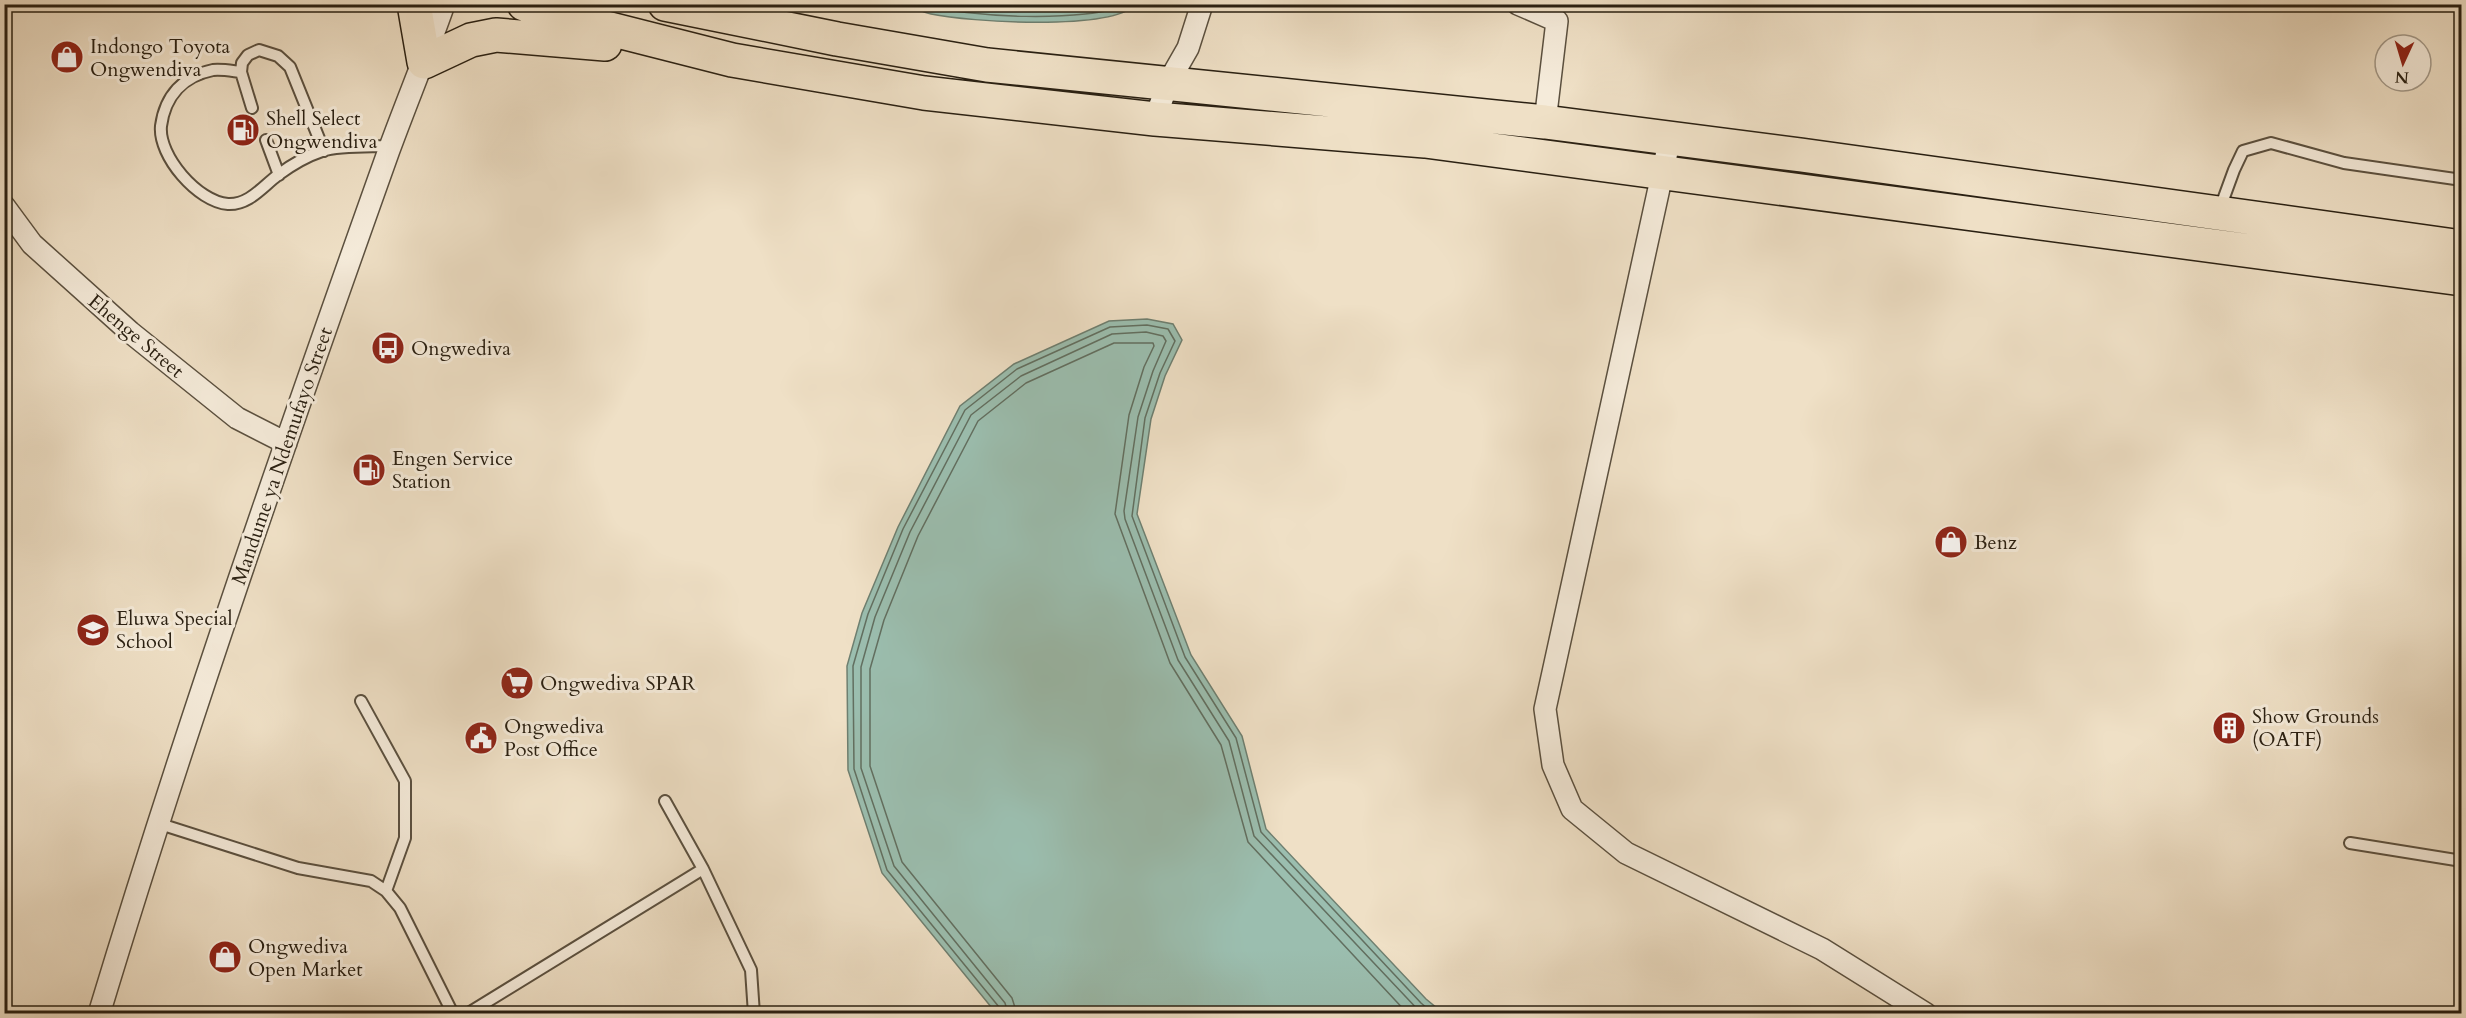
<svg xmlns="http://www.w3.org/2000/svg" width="2466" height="1018" font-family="Cardo,serif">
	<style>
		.water { fill: #9bbeaf; stroke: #6e7f70; stroke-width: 1.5 }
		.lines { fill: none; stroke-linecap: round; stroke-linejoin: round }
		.shore { stroke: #626f60; stroke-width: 1.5 }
		.lane-casing { stroke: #5b503f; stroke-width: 14 }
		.street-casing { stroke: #5b503f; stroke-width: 24 }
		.primary-casing { stroke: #2a2012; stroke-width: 36 }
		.lane { stroke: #f5ebda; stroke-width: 10 }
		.street { stroke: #f5ebda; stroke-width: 21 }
		.primary { stroke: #efe0c6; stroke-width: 33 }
		.labels { text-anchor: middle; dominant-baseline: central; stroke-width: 6; stroke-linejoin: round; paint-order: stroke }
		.poi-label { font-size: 20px; fill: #2a2012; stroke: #f5ebda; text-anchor: start }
		.street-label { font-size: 20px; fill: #2a2012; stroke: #f5ebda }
	</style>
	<rect width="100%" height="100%" fill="#efe0c6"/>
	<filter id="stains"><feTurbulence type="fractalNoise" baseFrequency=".00333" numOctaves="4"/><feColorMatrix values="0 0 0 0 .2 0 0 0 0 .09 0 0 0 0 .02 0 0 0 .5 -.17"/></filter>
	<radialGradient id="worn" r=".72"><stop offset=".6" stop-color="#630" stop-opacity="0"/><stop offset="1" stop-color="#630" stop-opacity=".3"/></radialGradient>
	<path class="water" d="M905,5H1135C1109,31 969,22 931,14C922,12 913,7 905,5Z
		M1147,319L1173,324L1182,340L1165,376L1151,419L1137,514L1191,655L1242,736L1266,829L1426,999L1443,1013H996L882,873L848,770L847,666L862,613L898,527L960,406L1014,364L1109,321Z"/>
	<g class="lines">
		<path class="shore" d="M923,4C963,18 1090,23 1127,4
			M966,4L1002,9L1095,4
			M1000,1014L999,1007L887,870L854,769L853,666L868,614L903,529L965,410L1017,369L1110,327L1147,325L1168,329L1175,341L1160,373L1145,418L1132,516L1185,657L1236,738L1261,832L1421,1003L1434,1014
			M1008,1014L1005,1003L894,866L861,768V667L875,617L910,532L971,415L1021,376L1112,334L1146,332L1163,336L1166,341L1153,371L1138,417L1124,511L1125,519L1178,660L1229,741L1254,836L1422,1014
			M1017,1014L1012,998L902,862L870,766V669L884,620L918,536L978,421L1026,383L1114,343H1153L1154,346L1144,367L1129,415L1115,514L1170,663L1221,745L1248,842L1408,1014"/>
		<g class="lane-casing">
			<path id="lane" d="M1557,21L1558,4
				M241,72C232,71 222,69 213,70C183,76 165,96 161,126C158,156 198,202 228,204C249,205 262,187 278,175C290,166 307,156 322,151C341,145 371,147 391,146
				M252,108L241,72L242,63L248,55L259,50L278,56L290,67L324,151
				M266,140L279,175
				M2219,211L2234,170L2243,151L2271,143L2344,163L2462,180
				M361,701L405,781V838L386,891
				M665,801L703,869L751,970L754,1014
				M157,823L298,868L371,881L386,891L400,908L453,1014
				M2350,843L2462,861
				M467,1014L703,869"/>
		</g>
		<g class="street-casing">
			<path id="street" d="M1518,4L1557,21L1545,122
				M1155,119L1168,83L1188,48L1202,4
				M1670,138L1545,709L1553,765L1572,809L1626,853L1822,949L1926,1014
				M4,206L32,244L130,332L237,418L286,443
				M99,1014C187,723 287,436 389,150C407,101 427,53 444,4"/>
		</g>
		<g class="primary-casing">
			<path id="primary" d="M414,4L424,62L471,40L496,35L605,44
				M524,4L555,15L732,60L924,93L1155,119L1425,141L2462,279
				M665,4L837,39L987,65L1545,122L1801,155L2462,247"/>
		</g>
		<use href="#lane" class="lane"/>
		<use href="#street" class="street"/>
		<use href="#primary" class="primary"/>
	</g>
	<defs>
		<g id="shop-disc" transform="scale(1.725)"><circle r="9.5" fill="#8f2418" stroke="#f5ebda"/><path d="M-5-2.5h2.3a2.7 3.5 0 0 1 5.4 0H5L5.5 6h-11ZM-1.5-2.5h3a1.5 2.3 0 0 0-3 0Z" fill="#fff"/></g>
		<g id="fuel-disc" transform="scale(1.725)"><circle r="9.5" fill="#8f2418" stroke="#f5ebda"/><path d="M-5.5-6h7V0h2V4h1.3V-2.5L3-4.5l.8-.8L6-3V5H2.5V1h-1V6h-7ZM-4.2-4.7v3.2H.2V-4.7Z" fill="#fff"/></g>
		<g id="bus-disc" transform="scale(1.725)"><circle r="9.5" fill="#8f2418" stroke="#f5ebda"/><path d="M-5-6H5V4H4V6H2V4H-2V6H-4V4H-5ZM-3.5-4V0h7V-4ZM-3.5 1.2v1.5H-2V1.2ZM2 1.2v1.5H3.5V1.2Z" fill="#fff"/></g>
		<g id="school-disc" transform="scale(1.725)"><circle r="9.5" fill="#8f2418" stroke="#f5ebda"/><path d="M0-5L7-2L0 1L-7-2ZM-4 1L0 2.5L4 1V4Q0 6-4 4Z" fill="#fff"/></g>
		<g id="supermarket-disc" transform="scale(1.725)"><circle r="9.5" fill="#8f2418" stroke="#f5ebda"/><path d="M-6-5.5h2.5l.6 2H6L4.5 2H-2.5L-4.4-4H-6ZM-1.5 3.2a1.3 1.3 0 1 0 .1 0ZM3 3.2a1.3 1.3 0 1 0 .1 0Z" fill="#fff"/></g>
		<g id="building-disc" transform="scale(1.725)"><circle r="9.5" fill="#8f2418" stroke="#f5ebda"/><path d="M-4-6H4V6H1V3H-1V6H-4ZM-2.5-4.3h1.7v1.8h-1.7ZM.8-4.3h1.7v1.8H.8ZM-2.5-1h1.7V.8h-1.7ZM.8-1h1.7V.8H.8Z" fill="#fff"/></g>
		<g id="civic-disc" transform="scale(1.725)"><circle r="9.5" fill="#8f2418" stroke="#f5ebda"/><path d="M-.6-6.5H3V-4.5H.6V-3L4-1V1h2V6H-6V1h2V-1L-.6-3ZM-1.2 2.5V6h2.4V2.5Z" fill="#fff"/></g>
	</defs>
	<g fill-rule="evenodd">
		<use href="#shop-disc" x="67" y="57"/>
		<use href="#fuel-disc" x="243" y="130"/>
		<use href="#bus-disc" x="388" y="348"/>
		<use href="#fuel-disc" x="369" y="470"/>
		<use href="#shop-disc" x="1951" y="542"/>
		<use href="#school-disc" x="93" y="630"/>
		<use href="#supermarket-disc" x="517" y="683"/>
		<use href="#building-disc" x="2229" y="728"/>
		<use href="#civic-disc" x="481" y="738"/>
		<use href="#shop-disc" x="225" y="957"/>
	</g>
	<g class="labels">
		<g class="poi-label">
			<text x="90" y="46">Indongo Toyota<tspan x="90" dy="23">Ongwendiva</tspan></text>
			<text x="266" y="118">Shell Select<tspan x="266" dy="23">Ongwendiva</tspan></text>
			<text x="411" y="348">Ongwediva</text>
			<text x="392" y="458">Engen Service<tspan x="392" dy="23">Station</tspan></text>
			<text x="1974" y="542">Benz</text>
			<text x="116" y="618">Eluwa Special<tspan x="116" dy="23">School</tspan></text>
			<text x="540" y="683">Ongwediva SPAR</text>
			<text x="2252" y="716">Show Grounds<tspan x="2252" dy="23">(OATF)</tspan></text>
			<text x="504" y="726">Ongwediva<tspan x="504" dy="23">Post Office</tspan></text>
			<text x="248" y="946">Ongwediva<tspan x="248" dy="23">Open Market</tspan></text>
		</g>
		<g class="street-label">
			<text transform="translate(136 336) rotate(40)">Ehenge Street</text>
			<text transform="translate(282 456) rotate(-71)">Mandume ya Ndemufayo Street</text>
		</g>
	</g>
	<rect width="2466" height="1018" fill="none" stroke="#efe0c6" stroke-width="24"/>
	<rect x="6" y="6" width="2454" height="1006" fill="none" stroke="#2a2012" stroke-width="3"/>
	<rect x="12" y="12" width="2442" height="994" fill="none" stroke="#2a2012" stroke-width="1.5"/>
	<g transform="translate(2403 63) rotate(184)"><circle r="28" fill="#f5ebda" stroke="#a49a8a" stroke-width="1.5"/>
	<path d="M0-4.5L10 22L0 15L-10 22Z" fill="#8f2418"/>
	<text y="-9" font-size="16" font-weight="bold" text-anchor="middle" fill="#2a2012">N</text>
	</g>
	<rect width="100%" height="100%" filter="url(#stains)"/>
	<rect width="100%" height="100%" fill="url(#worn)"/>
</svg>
